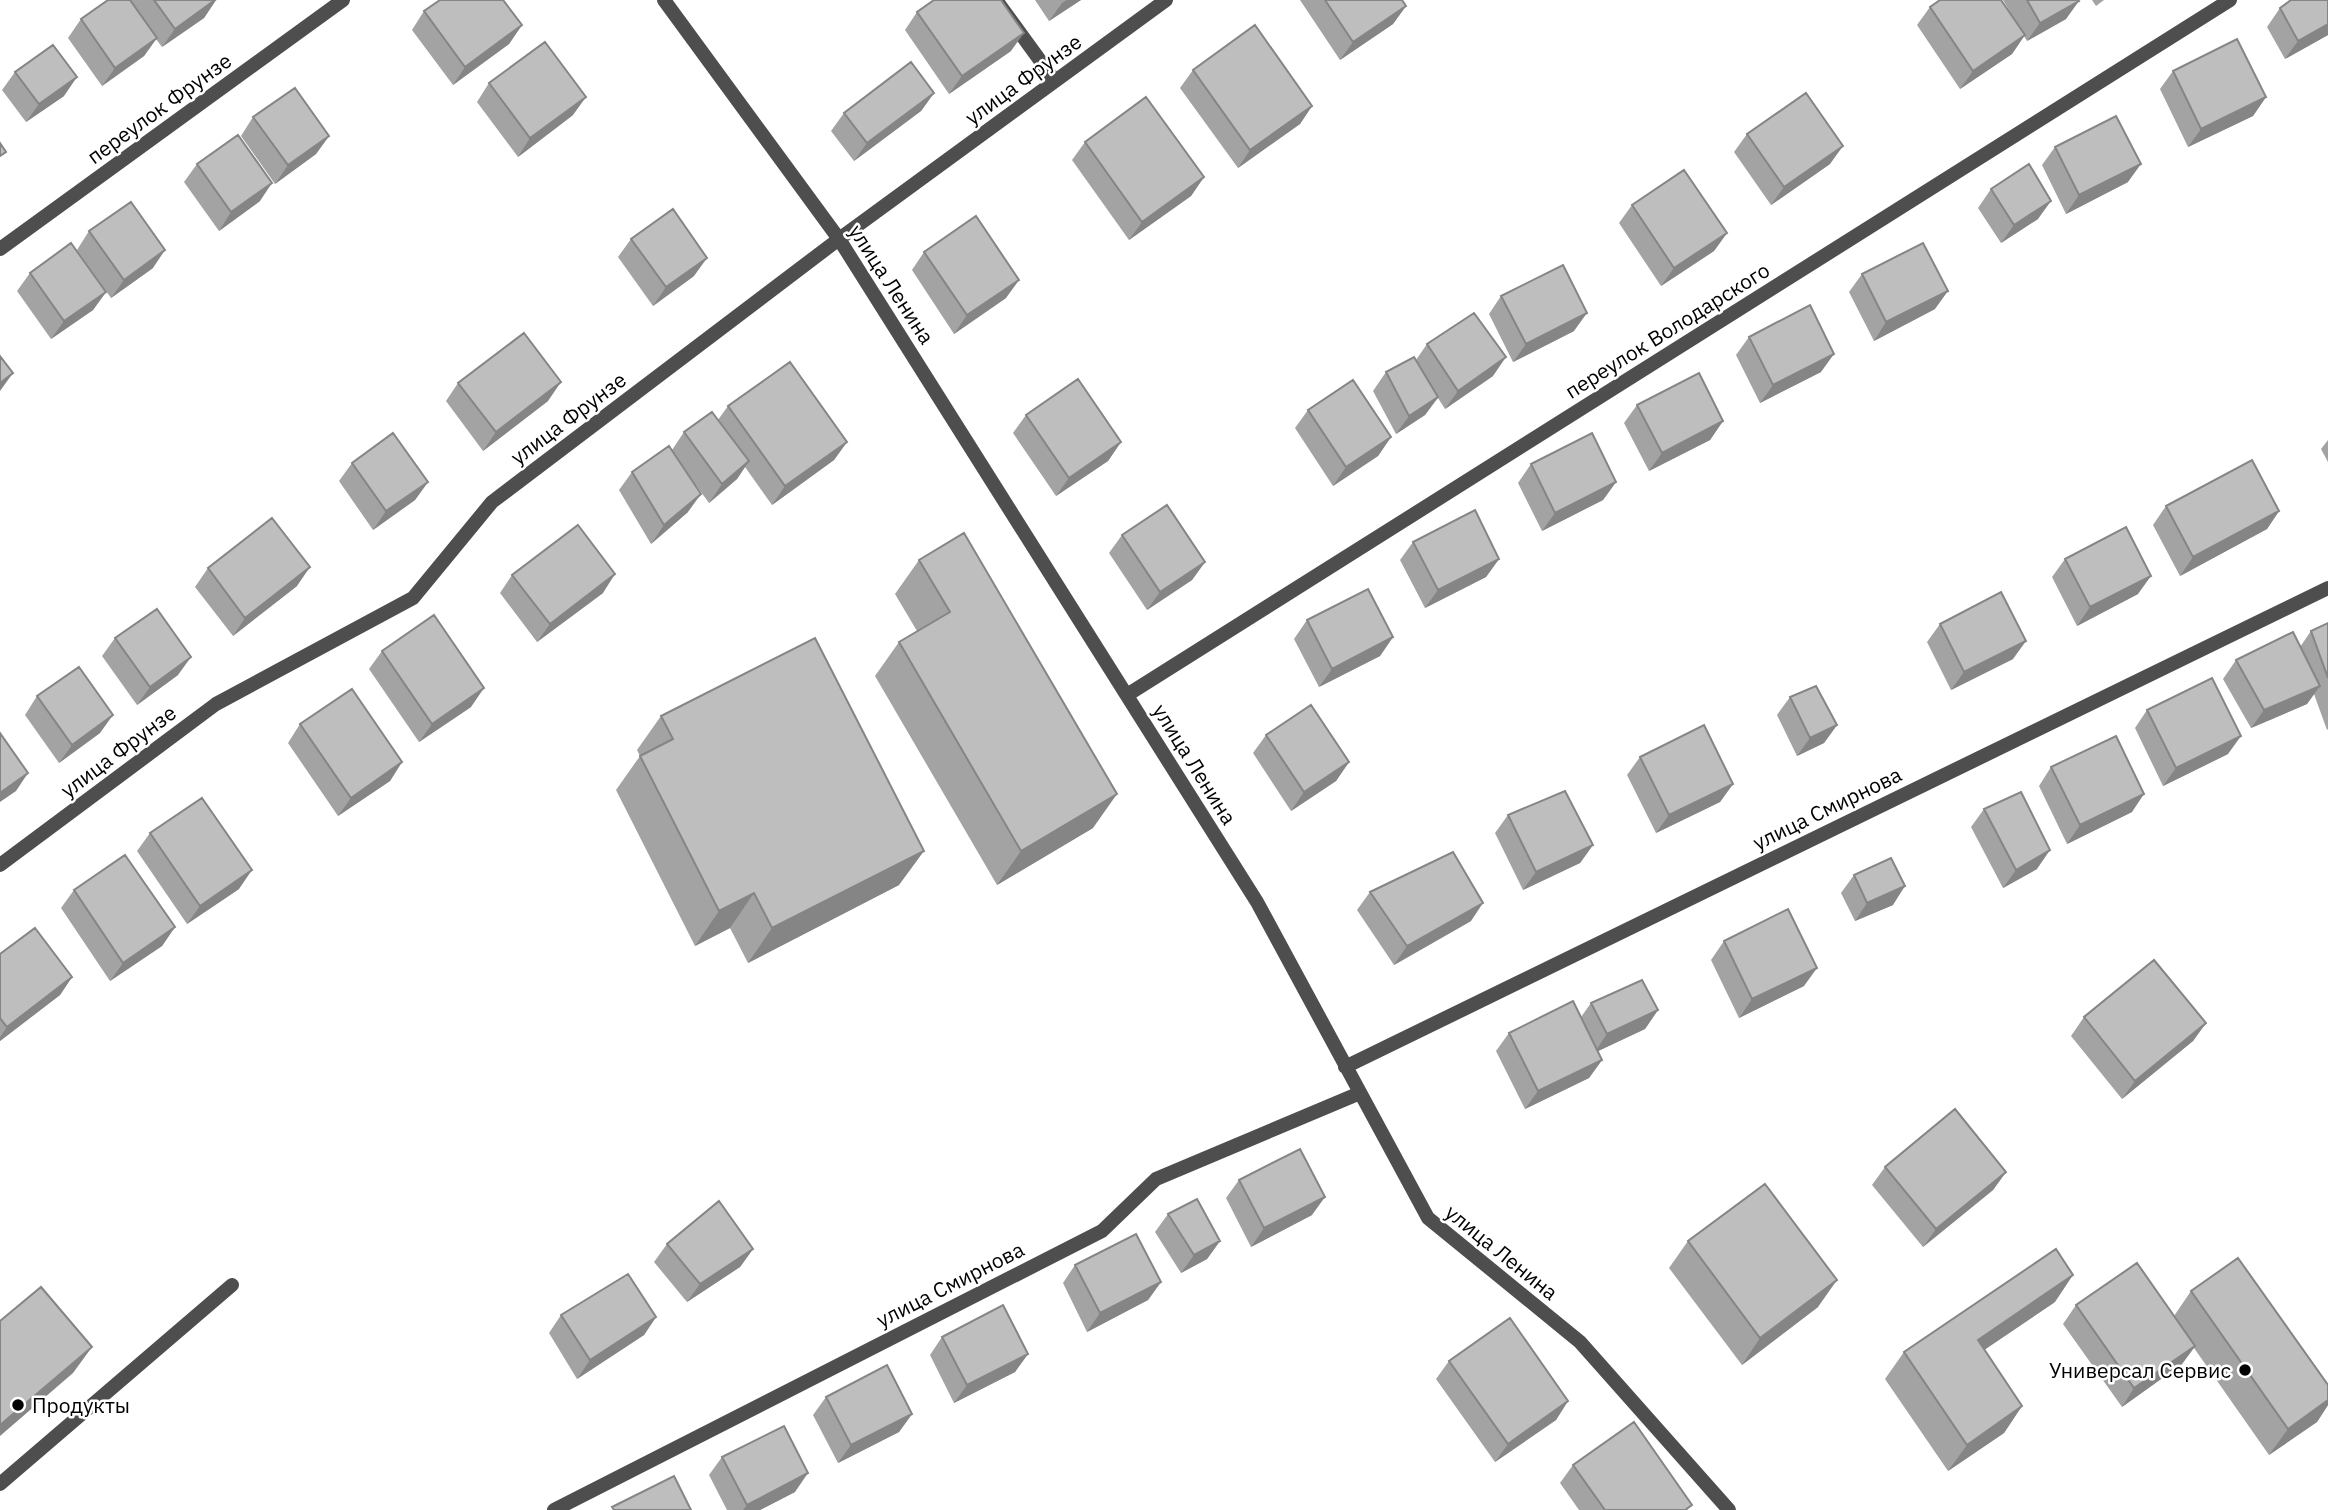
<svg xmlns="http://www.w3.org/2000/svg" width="2328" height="1510" font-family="'IBM Plex Sans',sans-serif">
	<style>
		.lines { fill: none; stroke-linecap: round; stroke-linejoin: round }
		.service { stroke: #4e4e4e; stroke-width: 14 }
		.minor { stroke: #4e4e4e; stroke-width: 14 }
		.wall { fill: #a3a3a3 }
		.shaded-wall { fill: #858585 }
		.building { fill: #bebebe; stroke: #858585; stroke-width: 2 }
		.poi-dot { fill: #000; stroke: #fff; stroke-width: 2.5 }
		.labels { text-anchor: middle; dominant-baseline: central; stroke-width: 5; stroke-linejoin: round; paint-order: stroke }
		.street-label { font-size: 21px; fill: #000; stroke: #fff }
		.poi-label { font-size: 21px; fill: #000; stroke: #fff; text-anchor: end }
	</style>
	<rect width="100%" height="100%" fill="#fff"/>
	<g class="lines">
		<path class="service" d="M0,1484L232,1285"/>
		<path class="minor" d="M664,0L839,239L1257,902L1428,1218L1580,1342L1729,1510
			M996,0L1055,81
			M0,249L343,0
			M1127,695L2230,0
			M0,865L216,704L413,598L492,502L839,239L1166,0
			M1345,1067L2328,588
			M554,1510L1102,1231L1156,1179L1360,1093"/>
	</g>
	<path class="wall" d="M108,0H216L204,18L162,47L156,39L144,56L102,86L68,38L81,19Z
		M1035,0H1081L1049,21Z
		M1300,0H1402L1406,6L1393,24L1340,60Z
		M2003,0H2078L2066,19L2027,41L2024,36L2012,54L1960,89L1917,25L1930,7L2016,22Z
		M2092,0H2104L2096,6Z
		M2328,0V35L2285,59L2267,27L2280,8Z
		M424,11L522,25L509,44L453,85L412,30Z
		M917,12L1011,51L949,94L905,30Z
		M1193,70L1312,106L1300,124L1238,168L1180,88Z
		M2173,71L2266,97L2253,116L2188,147L2160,89Z
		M15,72L64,96L26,122L2,90Z
		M489,83L573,115L518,157L477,102Z
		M934,93L921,111L854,161L831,131L844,113Z
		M253,117L329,136L316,154L275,184L241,136Z
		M1747,134L1830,164L1771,205L1734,152Z
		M1085,142L1204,177L1191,196L1129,240L1072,160Z
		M2055,147L2128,182L2066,214L2042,165Z
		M197,164L260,201L219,231L184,182Z
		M1991,189L2038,219L2001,243L1978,208Z
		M1632,205L1727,233L1714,251L1661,286L1619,223Z
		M89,231L153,268L111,298L77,250Z
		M631,239L694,276L653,306L618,257Z
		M924,252L1006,298L954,334L912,270Z
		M30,273L106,292L93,310L51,339L17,291Z
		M1862,274L1935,309L1874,341L1849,292Z
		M1501,296L1574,331L1513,362L1489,314Z
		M1749,337L1821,372L1760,403L1736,355Z
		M1427,344L1493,376L1445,409L1438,398L1425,415L1396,434L1373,391L1386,372L1416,360Z
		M458,383L548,401L483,451L446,401Z
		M1637,405L1723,421L1710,440L1649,471L1624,423Z
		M728,406L847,442L834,460L772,505L745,467L737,479L709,503L685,470L688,512L651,544L619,490L632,472L672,450L684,432L718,420Z
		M1308,410L1391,437L1378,456L1333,486L1295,428Z
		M1026,415L1121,442L1108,461L1056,496L1013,433Z
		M2328,440V462L2321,449Z
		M352,463L428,482L415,500L373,530L339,481Z
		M1531,464L1616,482L1603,500L1542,531L1518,483Z
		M2166,506L2279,511L2267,529L2180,576L2153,525Z
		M1122,535L1205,562L1192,580L1147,610L1109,553Z
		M1413,542L1499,559L1486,577L1425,608L1400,560Z
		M2065,559L2138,594L2077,626L2052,577Z
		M919,560L1093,828L997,885L875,676L899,642L917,631L895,594Z
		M208,568L297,586L233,636L195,587Z
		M512,575L603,593L537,642L500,593Z
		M1307,620L1393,637L1380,656L1319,687L1294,639Z
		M2328,623V729L2327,730L2314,694L2307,704L2251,728L2223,679L2236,660L2300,647L2311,631Z
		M1940,624L2013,659L1951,690L1927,642Z
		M115,638L178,675L137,705L102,656Z
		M382,651L471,707L419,742L369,669Z
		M37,696L100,733L59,763L25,715Z
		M1790,697L1837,725L1824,743L1797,756L1777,715Z
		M2147,710L2228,754L2163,786L2135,728Z
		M661,716L899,885L748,963L730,928L695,946L616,790L640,756L637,750Z
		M300,724L402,762L390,781L338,816L288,743Z
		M1266,735L1349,762L1336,781L1291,811L1253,753Z
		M1640,757L1733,784L1720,802L1656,833L1627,775Z
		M2051,767L2132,812L2067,844L2039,786Z
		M1984,809L2037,869L2003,888L1971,827Z
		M1508,815L1593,845L1580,863L1523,890L1495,833Z
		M150,833L239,889L187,924L137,851Z
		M1854,875L1893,905L1855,921L1841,893Z
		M74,890L175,927L162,946L110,981L61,908Z
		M1370,892L1471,921L1394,965L1357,910Z
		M1724,941L1804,986L1739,1018L1711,960Z
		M0,954L72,977L60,995L0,1041Z
		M1591,1003L1658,1010L1645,1029L1598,1051L1602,1060L1589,1078L1525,1109L1496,1051L1509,1033L1581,1017Z
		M2084,1017L2206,1023L2193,1041L2122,1099L2071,1036Z
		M1885,1167L2006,1172L1993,1190L1923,1247L1872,1185Z
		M1239,1180L1312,1215L1251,1247L1226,1198Z
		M1168,1214L1220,1241L1207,1259L1181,1273L1155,1232Z
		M1688,1241L1818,1307L1742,1365L1669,1268Z
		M667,1244L753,1249L740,1267L687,1302L654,1262Z
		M1075,1265L1161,1282L1148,1300L1087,1332L1063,1283Z
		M2191,1291L2328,1385V1405L2317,1422L2269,1455L2194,1348L2182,1364L2122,1407L2063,1324L2076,1305L2174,1316Z
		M2055,1302L1984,1350L2022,1406L2004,1433L1948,1471L1885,1379L1904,1352Z
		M561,1315L656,1317L644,1335L577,1379L549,1333Z
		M942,1337L1028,1354L1015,1372L954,1403L930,1355Z
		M1449,1361L1568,1401L1556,1420L1495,1462L1436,1379Z
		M826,1397L912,1414L899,1432L838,1463L813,1415Z
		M722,1457L795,1492L760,1510H727L709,1475Z
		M1573,1465L1689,1510H1579L1560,1483Z"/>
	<path class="shaded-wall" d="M216,0L204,18L162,47L175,29Z
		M1067,0H1081L1049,21L1062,3Z
		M2079,1L2066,19L2027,41L2040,23Z
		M1406,6L1393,24L1340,60L1353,42Z
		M2328,24V35L2285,59L2298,41Z
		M522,25L509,44L453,85L465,67Z
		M1024,33L1011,51L949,94L962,76Z
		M2025,35L2012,54L1960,89L1973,71Z
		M157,38L144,56L102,86L115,68Z
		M77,77L64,96L26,122L39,104Z
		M934,93L921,111L854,161L867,143Z
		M586,97L573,115L518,157L530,138Z
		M2266,97L2253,116L2188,147L2201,129Z
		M1312,106L1300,124L1238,168L1250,150Z
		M329,136L316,154L275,184L288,165Z
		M1843,146L1830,164L1771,205L1784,187Z
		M2141,164L2128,182L2066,214L2079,195Z
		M1204,177L1191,196L1129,240L1142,222Z
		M272,183L260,201L219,231L231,212Z
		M2051,201L2038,219L2001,243L2014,225Z
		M1727,233L1714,251L1661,286L1674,268Z
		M165,250L153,268L111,298L124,280Z
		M707,258L694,276L653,306L666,287Z
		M1019,280L1006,298L954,334L967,315Z
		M1948,291L1935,309L1874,341L1886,322Z
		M106,292L93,310L51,339L64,321Z
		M1587,313L1574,331L1513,362L1526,344Z
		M1834,354L1821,372L1760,403L1773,385Z
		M1506,357L1493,376L1445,409L1458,391Z
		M13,373L0,391V383Z
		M561,382L548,401L483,451L496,432Z
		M1438,397L1425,415L1396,434L1409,416Z
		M1723,421L1710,440L1649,471L1662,453Z
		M1391,437L1378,456L1333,486L1346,467Z
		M847,442L834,460L772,505L785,486Z
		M1121,442L1108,461L1056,496L1069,478Z
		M749,461L737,479L709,503L722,484Z
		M428,482L415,500L373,530L386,511Z
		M1616,482L1603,500L1542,531L1555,513Z
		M701,494L688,512L651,544L664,525Z
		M2279,511L2267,529L2180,576L2193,557Z
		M1499,559L1486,577L1425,608L1438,590Z
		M1205,562L1192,580L1147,610L1160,592Z
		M310,567L297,586L233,636L245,618Z
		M615,574L603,593L537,642L550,624Z
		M2151,576L2138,594L2077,626L2090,607Z
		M1393,637L1380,656L1319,687L1332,669Z
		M2026,641L2013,659L1951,690L1964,672Z
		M191,657L178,675L137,705L150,687Z
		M2320,686L2307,704L2251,728L2264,710Z
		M484,688L471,707L419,742L432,724Z
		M113,715L100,733L59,763L72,745Z
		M1837,725L1824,743L1797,756L1810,738Z
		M2241,736L2228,754L2163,786L2176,768Z
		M402,762L390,781L338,816L351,798Z
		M1349,762L1336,781L1291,811L1304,792Z
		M28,773L16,791L0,802V793Z
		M1733,784L1720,802L1656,833L1669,815Z
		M1117,794L1093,828L997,885L1021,851Z
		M2144,794L2132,812L2067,844L2080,825Z
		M1593,845L1580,863L1523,890L1536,872Z
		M2050,850L2037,869L2003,888L2016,870Z
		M924,851L899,885L748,963L772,928Z
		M252,870L239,889L187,924L200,906Z
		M1905,886L1893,905L1855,921L1867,903Z
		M754,893L730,928L695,946L719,911Z
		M1483,903L1471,921L1394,965L1407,946Z
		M175,927L162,946L110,981L123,963Z
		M1817,968L1804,986L1739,1018L1752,999Z
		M72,977L60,995L0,1041V1037L7,1027Z
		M1658,1010L1645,1029L1594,1053L1607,1034Z
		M2206,1023L2193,1041L2122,1099L2135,1081Z
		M1602,1060L1589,1078L1525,1109L1538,1091Z
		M2006,1172L1993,1190L1923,1247L1936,1229Z
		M1325,1197L1312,1215L1251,1247L1264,1228Z
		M1220,1241L1207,1259L1181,1273L1194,1255Z
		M753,1249L740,1267L687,1302L700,1284Z
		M2073,1275L2055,1302L1959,1367L1978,1340Z
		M1837,1280L1818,1307L1742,1365L1760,1338Z
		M1161,1282L1148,1300L1087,1332L1100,1313Z
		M656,1317L644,1335L577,1379L590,1360Z
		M2195,1346L2182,1364L2122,1407L2134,1388Z
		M92,1347L73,1373L0,1436V1425Z
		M1028,1354L1015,1372L954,1403L967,1385Z
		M2328,1400V1405L2317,1422L2269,1455L2288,1429Z
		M1568,1401L1556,1420L1495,1462L1508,1444Z
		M2022,1406L2004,1433L1948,1471L1967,1445Z
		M912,1414L899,1432L838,1463L851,1445Z
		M808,1473L795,1492L760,1510H743L747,1505Z"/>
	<path class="building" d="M108,0H130L157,38L115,68L81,19Z
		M154,0H215L175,29Z
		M440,0H503L522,25L465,67L424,11Z
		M934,0H1001L1024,33L962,76L917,12Z
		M1325,0H1402L1406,6L1353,42Z
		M1940,0H2001L2025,35L1973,71L1930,7Z
		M2027,0H2078L2079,1L2040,23Z
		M2291,0H2328V24L2298,41L2280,8Z
		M1255,25L1312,106L1250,150L1193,70Z
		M2237,39L2266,97L2201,129L2173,71Z
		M545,42L586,97L530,138L489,83Z
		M53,45L77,77L39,104L15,72Z
		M911,62L934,93L867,143L844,113Z
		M295,88L329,136L288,165L253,117Z
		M1806,93L1843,146L1784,187L1747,134Z
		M1146,97L1204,177L1142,222L1085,142Z
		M2116,116L2141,164L2079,195L2055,147Z
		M238,135L272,183L231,212L197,164Z
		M0,143L6,152L0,156Z
		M2029,164L2051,201L2014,225L1991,189Z
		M1684,170L1727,233L1674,268L1632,205Z
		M131,202L165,250L124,280L89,231Z
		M673,209L707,258L666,287L631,239Z
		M976,216L1019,280L967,315L924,252Z
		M71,243L106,292L64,321L30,273Z
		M1923,243L1948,291L1886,322L1862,274Z
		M1563,265L1587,313L1526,344L1501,296Z
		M1810,305L1834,354L1773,385L1749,337Z
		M1474,313L1506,357L1458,391L1427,344Z
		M524,333L561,382L496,432L458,383Z
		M0,356L13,373L0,383Z
		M1414,357L1438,397L1409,416L1386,372Z
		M790,362L847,442L785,486L728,406Z
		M1699,373L1723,421L1662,453L1637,405Z
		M1078,379L1121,442L1069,478L1026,415Z
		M1353,380L1391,437L1346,467L1308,410Z
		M712,412L749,461L722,484L684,432Z
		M393,433L428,482L386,511L352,463Z
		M1592,433L1616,482L1555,513L1531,464Z
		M669,446L701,494L664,525L632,472Z
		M2252,460L2279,511L2193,557L2166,506Z
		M1167,505L1205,562L1160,592L1122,535Z
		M1475,510L1499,559L1438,590L1413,542Z
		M272,518L310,567L245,618L208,568Z
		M578,525L615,574L550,624L512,575Z
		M2126,527L2151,576L2090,607L2065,559Z
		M964,533L1117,794L1021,851L899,642L950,612L919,560Z
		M1368,589L1393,637L1332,669L1307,620Z
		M2001,592L2026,641L1964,672L1940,624Z
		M157,609L191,657L150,687L115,638Z
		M434,615L484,688L432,724L382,651Z
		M2328,623V678L2311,631Z
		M2293,632L2320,686L2264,710L2236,660Z
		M815,638L924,851L772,928L754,893L719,911L640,756L673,739L661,716Z
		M79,667L113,715L72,745L37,696Z
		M2212,678L2241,736L2176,768L2147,710Z
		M1816,686L1837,725L1810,738L1790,697Z
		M352,689L402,762L351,798L300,724Z
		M1311,705L1349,762L1304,792L1266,735Z
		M1704,725L1733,784L1669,815L1640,757Z
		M0,733L28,773L0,793Z
		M2116,736L2144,794L2080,825L2051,767Z
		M1565,791L1593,845L1536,872L1508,815Z
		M2021,792L2050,850L2016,870L1984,809Z
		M202,798L252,870L200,906L150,833Z
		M1453,852L1483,903L1407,946L1370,892Z
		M125,855L175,927L123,963L74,890Z
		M1891,858L1905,886L1867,903L1854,875Z
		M1788,909L1817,968L1752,999L1724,941Z
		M35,928L72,977L7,1027L0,1018V954Z
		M2154,960L2206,1023L2135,1081L2084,1017Z
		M1642,980L1658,1010L1607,1034L1591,1003Z
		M1573,1001L1602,1060L1538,1091L1509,1033Z
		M1955,1109L2006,1172L1936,1229L1885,1167Z
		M1300,1149L1325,1197L1264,1228L1239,1180Z
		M1765,1184L1837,1280L1760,1338L1688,1241Z
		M1197,1199L1220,1241L1194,1255L1168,1214Z
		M719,1201L753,1249L700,1284L667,1244Z
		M1136,1234L1161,1282L1100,1313L1075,1265Z
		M2056,1249L2073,1275L1978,1340L2022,1406L1967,1445L1904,1352Z
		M2238,1258L2328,1385V1400L2288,1429L2191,1291Z
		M2137,1263L2195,1346L2134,1388L2076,1305Z
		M628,1274L656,1317L590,1360L561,1315Z
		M41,1287L92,1347L0,1425V1321Z
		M1003,1305L1028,1354L967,1385L942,1337Z
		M1510,1318L1568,1401L1508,1444L1449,1361Z
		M887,1365L912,1414L851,1445L826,1397Z
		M1634,1422L1692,1505L1685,1510H1605L1573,1465Z
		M784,1426L808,1473L747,1505L722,1457Z
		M674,1476L691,1510H614L612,1507Z"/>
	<g class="poi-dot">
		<circle cx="2245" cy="1370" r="7"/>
		<circle cx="18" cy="1405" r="7"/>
	</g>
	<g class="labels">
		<g class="street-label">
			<text transform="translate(1023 79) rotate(-36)">улица Фрунзе</text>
			<text transform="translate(159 108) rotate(-36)">переулок Фрунзе</text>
			<text transform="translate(892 284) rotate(57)">улица Ленина</text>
			<text transform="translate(1667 330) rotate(-32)">переулок Володарского</text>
			<text transform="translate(568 418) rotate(-37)">улица Фрунзе</text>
			<text transform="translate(118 751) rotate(-37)">улица Фрунзе</text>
			<text transform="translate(1195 764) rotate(58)">улица Ленина</text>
			<text transform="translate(1827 808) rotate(-26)">улица Смирнова</text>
			<text transform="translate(1502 1252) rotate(39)">улица Ленина</text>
			<text transform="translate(950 1284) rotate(-27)">улица Смирнова</text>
		</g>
		<g class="poi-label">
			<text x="2231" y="1370">Универсал Сервис</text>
			<text x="32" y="1405" text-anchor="start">Продукты</text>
		</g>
	</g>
</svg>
